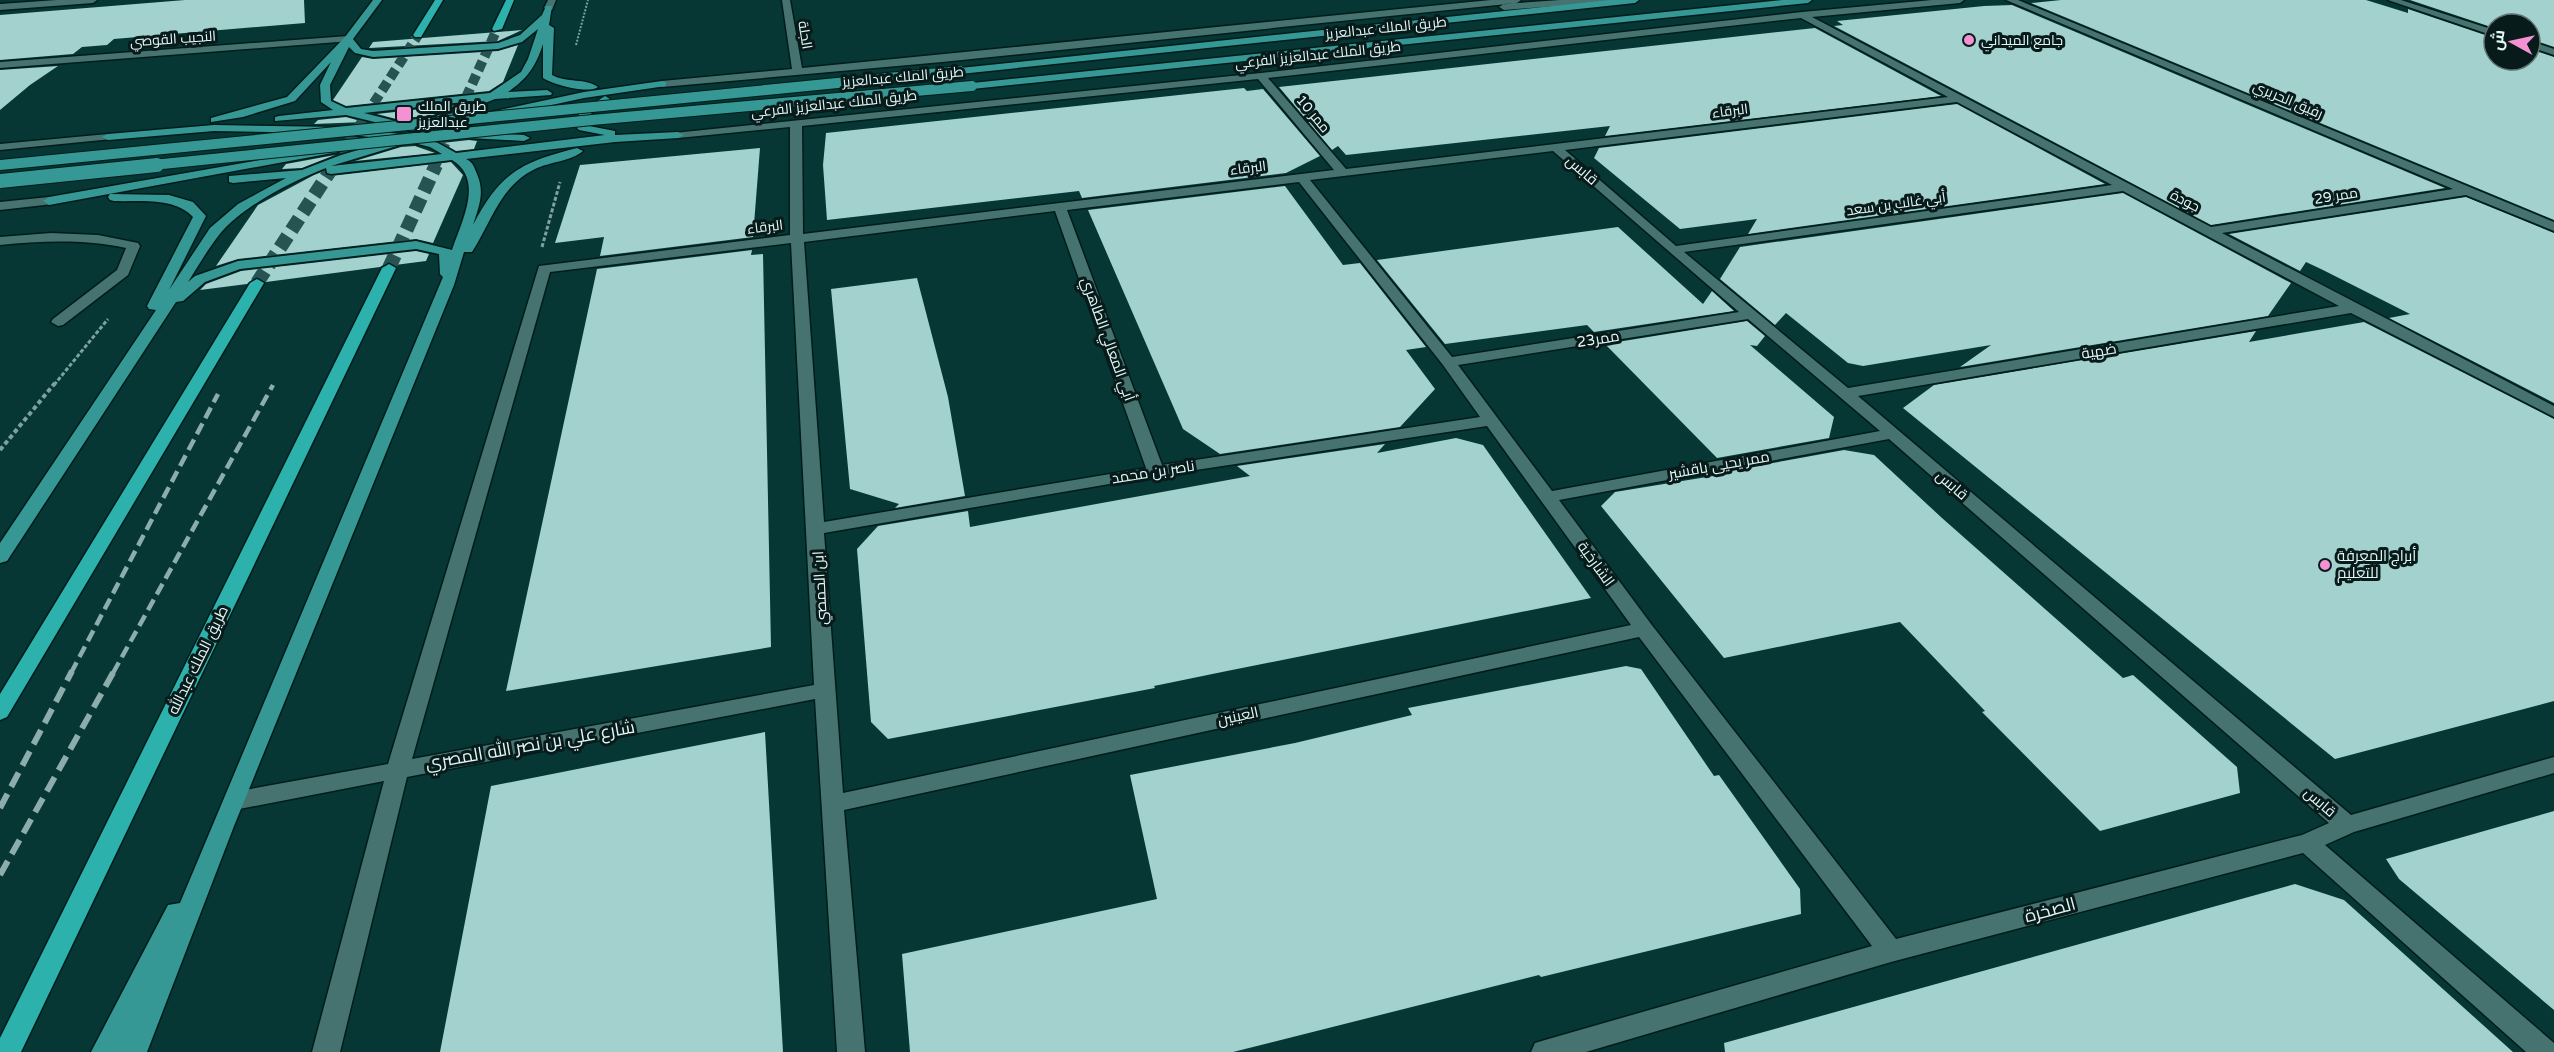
<svg xmlns="http://www.w3.org/2000/svg" width="2554" height="1052" font-family="'Varela Round',Cairo,sans-serif">
	<style>
		.building { fill: #a2d1ce }
		.lines { fill: none; stroke-linecap: round; stroke-linejoin: round }
		.highway-tunnel-far1 { stroke: #275452; stroke-width: 10; stroke-dasharray: 10 5; stroke-linecap: butt }
		.highway-tunnel { stroke: #275452; stroke-width: 14; stroke-dasharray: 14 7; stroke-linecap: butt }
		.minor-casing { stroke: #001d1b; stroke-width: 3 }
		.major-casing { stroke: #001d1b; stroke-width: 3 }
		.highway-casing { stroke: #001d1b; stroke-width: 3 }
		.path-far2 { stroke: #7da19f; stroke-width: 2; stroke-dasharray: 2 1.5; stroke-linecap: butt }
		.path-far1 { stroke: #7da19f; stroke-width: 3; stroke-dasharray: 4 2; stroke-linecap: butt }
		.path { stroke: #7da19f; stroke-width: 4; stroke-dasharray: 4.5 3; stroke-linecap: butt }
		.minor { fill: #46726f; fill-rule: evenodd }
		.major { fill: #369894; fill-rule: evenodd }
		.highway { fill: #2cb1ac; fill-rule: evenodd }
		.rail-far1 { stroke: #8cadab; stroke-width: 4.5; stroke-dasharray: 12 6; stroke-linecap: butt }
		.rail { stroke: #8cadab; stroke-width: 6; stroke-dasharray: 16 8; stroke-linecap: butt }
		.major-bridge-far1-casing { stroke: #001d1b; stroke-width: 12; stroke-linecap: butt }
		.major-bridge-casing { stroke: #001d1b; stroke-width: 16; stroke-linecap: butt }
		.major-bridge-far1 { stroke: #369894; stroke-width: 10 }
		.major-bridge { stroke: #369894; stroke-width: 14 }
		.poi-dot { fill: #f491d3; stroke: #081b1a; stroke-width: 2 }
		.labels { text-anchor: middle; dominant-baseline: central; stroke-width: 6; stroke-linejoin: round; paint-order: stroke }
		.far-street-label { font-size: 14px; fill: #e0f8f6; stroke: #081b1a }
		.far-poi-label { font-size: 14px; fill: #e0f8f6; stroke: #081b1a; text-anchor: start }
		.street-label { font-size: 15px; fill: #e0f8f6; stroke: #081b1a }
		.poi-label { font-size: 15px; fill: #e0f8f6; stroke: #081b1a; text-anchor: start }
		.near-street-label { font-size: 18px; fill: #e0f8f6; stroke: #081b1a }
	</style>
	<rect width="100%" height="100%" fill="#063735"/>
	<path class="building" d="M185,0H304L305,23L114,39L107,45L82,47L73,54L0,60V15Z
		M2061,0H2366L2408,13V9L2494,38V60H2530V49L2554,57V220L2031,3Z
		M2410,0H2554V47L2530,39V24H2494V28Z
		M2012,5L2445,188L2211,225L1834,26L1843,25L1837,21L1984,6Z
		M1815,28L1941,96L1605,136L1610,126L1346,155L1338,146L1332,150L1279,87Z
		M522,30L498,41L369,48L373,42Z
		M518,45L503,82L489,91L346,106L333,100L362,57L373,59L498,51Z
		M58,66L30,85L0,110V70Z
		M1244,88L1247,91L1263,89L1320,156L1286,173L1082,198L1079,191L827,220L823,165L826,133Z
		M1957,104L2105,184L1748,234L1757,219L1680,229L1594,158L1599,148Z
		M457,105L433,115L396,119L377,114Z
		M346,117L364,122L314,124L318,120Z
		M469,140L477,141L474,149L456,151L442,143Z
		M415,146L435,153L355,161L401,147Z
		M760,148L753,237L600,256L604,237L555,243L580,165Z
		M335,155L302,168L282,169L286,164Z
		M451,162L463,175L433,243L416,239L238,259L216,266L258,205L314,175L324,171L326,175L331,176Z
		M1285,186L1343,265L1360,263L1426,347L1406,350L1435,389L1400,427L1220,454L1183,429L1088,210Z
		M2123,193L2291,283L2268,316L1960,367L1991,345L1863,366L1848,363L1786,313L1775,325L1720,279L1740,247Z
		M2466,197L2554,233V403L2389,318L2410,314L2323,270L2306,262L2300,271L2229,234Z
		M1618,227L1703,304L1712,291L1734,311L1594,332L1587,325L1445,344L1377,260Z
		M752,250L751,255L763,254L771,647L506,691L597,269Z
		M416,251L429,254L426,261L395,265L388,262L380,267L266,282L256,277L247,284L200,290L206,284L241,271Z
		M917,278L948,397L965,496L895,508L899,504L850,489L831,289Z
		M1747,321L1765,336L1757,346L1750,345L1834,417L1829,438L1717,458L1605,344Z
		M2364,322L2554,419V701L2335,759L1903,408L1934,385L2256,331L2249,342Z
		M1456,438L1483,445L1591,598L1227,671L1154,686L1155,688L888,739L871,722L857,549L878,526L968,511L970,527L1250,476L1237,466L1385,444L1377,453Z
		M1844,450L1874,455L1942,518L2123,678L2133,675L2237,767L2240,793L2100,831L1982,712L1985,711L1900,622L1724,658L1601,506L1615,492L1731,473L1729,471Z
		M1626,666L1641,669L1714,776L1719,775L1800,889L1801,914L1541,977L1539,975L1233,1052H910L902,954L1157,899L1130,775L1295,743L1412,715L1408,708Z
		M765,732L783,1052H440L491,786Z
		M2554,811V1010L2399,879L2386,859Z
		M2295,884L2344,900L2513,1052H1725L1724,1043Z"/>
	<g class="lines">
		<path class="highway-tunnel-far1" d="M333,166L418,35
			M435,166L497,29"/>
		<path class="highway-tunnel" d="M389,268L436,165
			M257,283L334,165"/>
		<g class="minor-casing">
			<path id="minor" d="M57,0H97L93,3L0,10V4Z
				M548,0H556L552,10L544,8Z
				M782,0H790L802,68L1491,0H1521L1517,3L942,62L662,87L657,84L662,81L792,69Z
				M1560,0H1613L1614,2L1610,5H1569L1504,10L1499,7L1504,4Z
				M1932,0H1964L1960,3L1812,17L2211,227L2453,189L2006,0H2018L2554,222V231L2466,195L2222,233L2554,406V417L2351,313L1858,396L2351,815L2554,757V773L2354,832L2325,845L2554,1043V1052H2526L2303,853L1891,962L1586,1052H1531L1535,1043L1545,1040L1872,946L1639,637L844,810L865,1052H837L815,699L407,777L340,1052H312L384,781L234,810L226,807L223,801L226,795L234,792L388,764L539,266L790,235V127L678,138L672,135L674,133L1261,73L1802,12ZM1801,18L1948,97L1346,169L1268,78ZM1258,79L1334,170L803,234L802,126ZM1957,102L2112,185L1676,246L1565,150ZM1553,151L1739,312L1452,357L1310,180ZM1299,182L1443,365L1480,417L1162,465L1067,210ZM2123,191L2339,306L1848,388L1684,252ZM1055,211L1146,468L824,522L804,242ZM791,243L814,685L412,759L550,272ZM1748,319L1880,431L1552,491L1458,365ZM1487,426L1631,625L843,793L824,533L1156,476ZM1889,439L2329,823L2302,835L1896,939L1651,624L1559,500Z
				M2388,0H2401L2494,30V36Z
				M348,36L351,37V41L0,68V62Z
				M2530,41L2554,49V55L2530,47Z
				M108,134L112,135V139L0,150V144Z
				M49,197L53,198L55,201L53,204L0,210V202Z
				M51,233L98,235L138,243L140,246L128,275L63,325L58,326L51,322L53,319L117,270L126,248C84,239 42,241 0,245V237Z"/>
		</g>
		<g class="major-casing">
			<path id="major" d="M373,0H382L353,39L361,49L373,51L498,43L520,35L542,15L546,6H552L549,25L554,28L552,75C566,83 586,78 598,87C588,94 554,85 543,78V44C536,66 527,79 508,92L547,90L552,93L551,95L495,99L438,122L434,121V117L473,101L364,113L415,126V130L411,131L346,115L275,121V117L279,116L333,110L321,102L320,85L331,62L295,101L243,117L211,122V118L287,97L345,37ZM538,29L528,59L521,72L490,93L346,108L331,101L330,85L349,47L355,53L373,57L498,49L522,42Z
				M1609,0H1639L1635,3L960,74L955,71L960,68Z
				M1782,0H1812L1808,3L972,89L967,86L972,83Z
				M662,81L666,82V86L584,98L497,117L422,138L438,143L456,153L605,135L579,130L577,128L579,113L605,96L610,99L588,116L589,126L615,131V135L678,132L684,135L678,138L615,142L466,159C473,162 474,167 477,174C485,193 479,206 473,225C500,173 521,162 577,148L583,151C572,161 549,162 535,169C500,186 492,221 472,252H464L454,285L234,826L147,1052H119L122,1047L119,1052H91L168,905L180,903L443,277L440,274L439,254L416,249L240,269L205,282L183,301L176,302L7,561L0,563V543L156,310L149,309L147,306L193,217C174,197 141,202 114,201L110,200L108,197L110,194L169,195L193,202L206,216L169,290L210,228L238,204L286,178L233,183L229,182V176L302,170L341,155L393,140L338,133L214,131L108,140L102,137L108,134L214,125L338,127L409,135L495,111L584,92ZM410,142L430,147L442,154L331,166ZM452,160C485,180 461,222 452,250L416,241L238,261L195,276L188,282C198,266 208,249 219,235C242,206 293,181 326,168L327,173L331,174Z
				M456,132L524,135L530,138L524,141L452,137L450,135Z
				M334,147L338,148V152L49,205L43,201L49,197Z"/>
		</g>
		<g class="highway-casing">
			<path id="highway" d="M435,0H443L421,37H415L413,35Z
				M506,0H514L502,29L494,31L492,29Z
				M389,264L396,268L21,1052H0V1038L382,268Z
				M257,279L264,283L7,717L0,720V694L250,283Z"/>
		</g>
		<path class="path-far2" d="M576,45L588,0"/>
		<path class="path-far1" d="M542,247L560,182
			M54,385L108,319"/>
		<path class="path" d="M0,450L55,383"/>
		<use href="#minor" class="minor"/>
		<use href="#major" class="major"/>
		<use href="#highway" class="highway"/>
		<path class="rail-far1" d="M71,673L218,394
			M113,673L273,385"/>
		<path class="rail" d="M0,808L72,671
			M0,875L114,671"/>
		<g class="major-bridge-far1-casing">
			<path id="major-bridge-far1" d="M0,165L960,71
				M143,166L592,120L972,86"/>
		</g>
		<g class="major-bridge-casing">
			<path id="major-bridge" d="M0,181L157,165"/>
		</g>
		<use href="#major-bridge-far1" class="major-bridge-far1"/>
		<use href="#major-bridge" class="major-bridge"/>
	</g>
	<g class="poi-dot">
		<circle cx="1969" cy="40" r="6"/>
		<rect x="396" y="106" width="16" height="16" rx="3"/>
		<circle cx="2325" cy="565" r="6"/>
	</g>
	<g class="labels">
		<g class="far-street-label">
			<text transform="translate(1386 28) rotate(-6)">طريق الملك عبدالعزيز</text>
			<text transform="translate(805 35) rotate(81)">الجلة</text>
			<text transform="translate(173 39) rotate(-4)">النجيب القوصي</text>
			<text transform="translate(1318 55) rotate(-6)">طريق الملك عبدالعزيز الفرعي</text>
			<text transform="translate(903 77) rotate(-5)">طريق الملك عبدالعزيز</text>
			<text transform="translate(2288 100) rotate(23)">رفيق الحريري</text>
			<text transform="translate(834 104) rotate(-6)">طريق الملك عبدالعزيز الفرعي</text>
			<text transform="translate(1730 111) rotate(-7)">البرقاء</text>
			<text transform="translate(1313 114) rotate(50)">ممر 10</text>
			<text transform="translate(1248 168) rotate(-7)">البرقاء</text>
			<text transform="translate(2336 196) rotate(-9)">ممر 29</text>
			<text transform="translate(2185 201) rotate(27)">جودة</text>
			<text transform="translate(1896 204) rotate(-8)">أبي غالب بن سعد</text>
			<text transform="translate(765 227) rotate(-7)">البرقاء</text>
		</g>
		<g class="far-poi-label">
			<text x="1981" y="40">جامع الميداني</text>
			<text x="418" y="106">طريق الملك<tspan x="418" dy="16">عبدالعزيز</tspan></text>
		</g>
		<g class="street-label">
			<text transform="translate(1582 170) rotate(41)">قابس</text>
			<text transform="translate(1108 339) rotate(70)">أبي المعالي الطاهري</text>
			<text transform="translate(1598 339) rotate(-9)">ممر23</text>
			<text transform="translate(2099 351) rotate(-9)">ضهية</text>
			<text transform="translate(1719 465) rotate(-10)">ممر يحيى باقشير</text>
			<text transform="translate(1153 472) rotate(-9)">ناصر بن محمد</text>
			<text transform="translate(1952 485) rotate(41)">قابس</text>
			<text transform="translate(1596 564) rotate(54)">الشارخية</text>
			<text transform="translate(820 588) rotate(-93)">ابن الحمصي</text>
			<text transform="translate(198 660) rotate(-64)">طريق الملك عبدالله</text>
			<text transform="translate(1238 716) rotate(-12)">العينين</text>
			<text transform="translate(2320 802) rotate(41)">قابس</text>
		</g>
		<g class="poi-label">
			<text x="2337" y="556">أبراج المعرفة<tspan x="2337" dy="17">للتعليم</tspan></text>
		</g>
		<g class="near-street-label">
			<text transform="translate(530 745) rotate(-10)">شارع علي بن نصر الله المصري</text>
			<text transform="translate(2050 910) rotate(-15)">الصخرة</text>
		</g>
	</g>
	<g transform="translate(2512 42) rotate(278)"><circle r="28" fill="#081b1a" stroke="#5e7372" stroke-width="1.5"/>
	<path d="M0-4.5L10 22L0 15L-10 22Z" fill="#f491d3"/>
	<text y="-9" font-size="16" font-weight="bold" text-anchor="middle" fill="#e0f8f6">ش</text>
	</g>
</svg>
